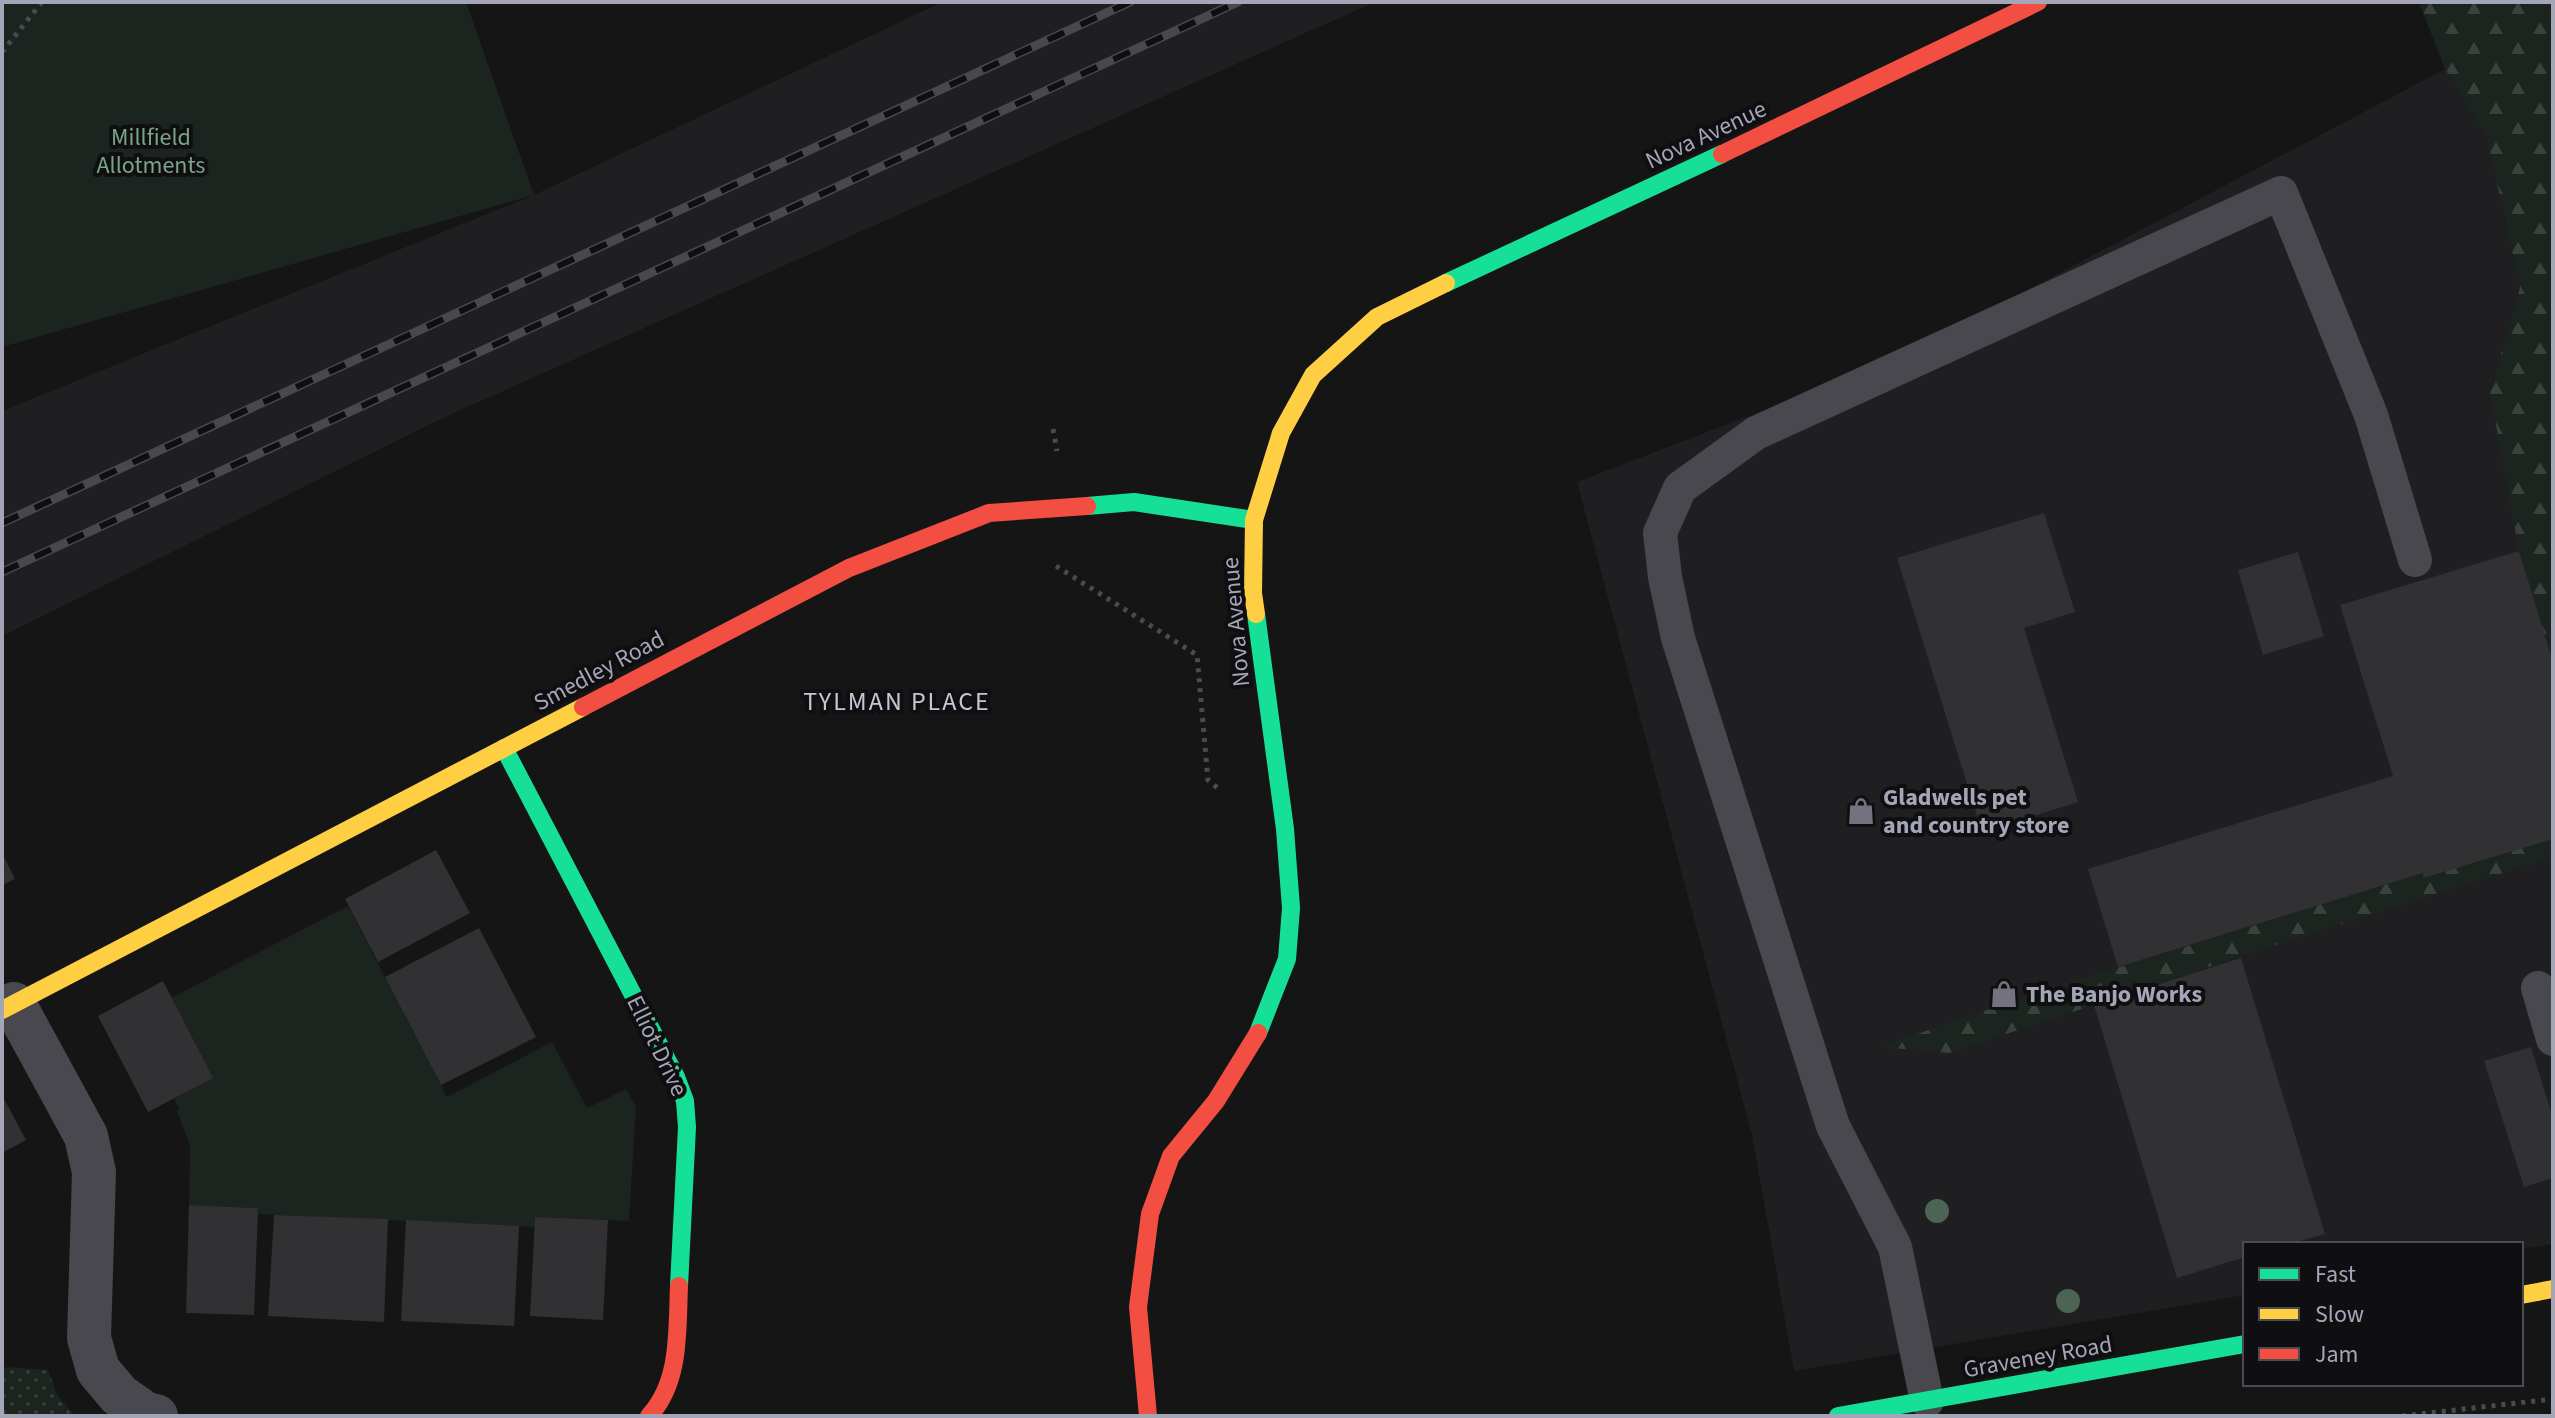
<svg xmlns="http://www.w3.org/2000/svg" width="2555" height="1418" font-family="'Source Sans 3',sans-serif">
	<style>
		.built { fill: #1f1f21 }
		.grass { fill: url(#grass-dots) }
		.forest { fill: url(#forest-firs) }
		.green { fill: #1c241f }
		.building { fill: #313133 }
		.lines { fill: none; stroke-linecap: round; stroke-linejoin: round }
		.path { stroke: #4a4b4f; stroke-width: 5; stroke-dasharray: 4 6; stroke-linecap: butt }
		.lane { stroke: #49484e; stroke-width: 34 }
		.street { stroke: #49484e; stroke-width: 44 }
		.fast { stroke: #16e098; stroke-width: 18 }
		.slow { stroke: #ffcf43; stroke-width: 18 }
		.jam { stroke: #f24e42; stroke-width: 18 }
		.rail-casing { stroke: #49494d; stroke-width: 9 }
		.rail { stroke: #0f0f11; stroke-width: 6; stroke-dasharray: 18; stroke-linecap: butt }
		.tree { fill: #4c6454 }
		.labels { text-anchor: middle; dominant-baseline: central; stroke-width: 8; stroke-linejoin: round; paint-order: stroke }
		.street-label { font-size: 24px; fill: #a4a5b7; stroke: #0f0f11 }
		.park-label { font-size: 24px; fill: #79a488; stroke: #0f0f11 }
		.poi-label { font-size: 24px; font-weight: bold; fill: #a4a5b7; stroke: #0f0f11; text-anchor: start }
		.neighbourhood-label { font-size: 26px; letter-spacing: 2px; fill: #c6c6d3; stroke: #0f0f11 }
	</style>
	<defs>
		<pattern id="grass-dots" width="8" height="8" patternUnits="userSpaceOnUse" patternTransform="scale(2)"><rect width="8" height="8" fill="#1c241f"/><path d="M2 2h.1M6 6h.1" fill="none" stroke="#3a413d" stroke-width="1.8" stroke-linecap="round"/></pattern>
		<pattern id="forest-firs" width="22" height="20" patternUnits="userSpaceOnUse" patternTransform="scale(2)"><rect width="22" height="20" fill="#1c241f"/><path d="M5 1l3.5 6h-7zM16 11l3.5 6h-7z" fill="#3a413d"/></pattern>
	</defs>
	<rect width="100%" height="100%" fill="#151515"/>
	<path class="built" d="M942,2H1375L447,416L2,636V411L534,195Z
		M2445,69L2487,138L2520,287L2490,392L2553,619V1244L2521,1249V1244H2245V1295L1794,1371L1752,1135L1577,482L1897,359Z"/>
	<path class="grass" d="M6,1367L48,1370L57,1395L74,1415L2,1416V1370Z"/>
	<path class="forest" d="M2419,2H2553V662L2519,551L2490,392L2520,287L2487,138L2445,69Z
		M2553,839V857L2259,950L1949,1053L1880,1047L2030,995L2423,873L2424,877Z"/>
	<path class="green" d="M2,2H466L534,195L2,347Z
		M348,906L447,1097L552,1042L587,1108L626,1089L636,1106L629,1221L535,1217V1227L258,1214V1208L189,1205L190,1146L177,1111L180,1109L174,1099L212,1077L171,998Z"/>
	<path class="building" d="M2044,513L2075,612L2024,628L2078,802L1982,832L1897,558Z
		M2519,551L2553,662V839L2423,878V873L2118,967L2088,869L2393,776L2340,605Z
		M2298,552L2324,636L2263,655L2238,570Z
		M436,850L470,913L378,962L345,899Z
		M2,853L15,879L2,885Z
		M479,928L536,1037L441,1085L385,977Z
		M2241,958L2325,1234L2290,1244H2245V1257L2177,1278L2094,1005Z
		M163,981L213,1078L148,1112L98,1016Z
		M2531,1047L2553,1118V1178L2524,1187L2484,1061Z
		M2,1095L26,1140L2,1153Z
		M189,1205L258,1208L254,1315L186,1313Z
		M274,1215L388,1219L384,1322L268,1316Z
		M535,1217L608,1220L603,1320L530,1316Z
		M406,1220L519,1226L514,1326L401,1321Z"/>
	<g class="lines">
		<path class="path" d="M2,52L42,2
			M1053,429L1057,451
			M1056,566L1197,655L1208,780L1221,791
			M2402,1416L2553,1399"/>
		<path class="lane" d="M2538,988L2553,1039
			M1927,1401L1895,1247L1833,1126L1678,638L1665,577L1660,533L1680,488L1756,433L2281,193L2371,415L2415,560"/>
		<path class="street" d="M14,1004L86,1136L94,1172L89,1338L98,1370L119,1395L146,1414L156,1416"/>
		<path class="fast" d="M1446,283L1722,154
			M1087,506L1134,502L1254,520
			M1256,614L1285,829L1291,908L1287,959L1258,1033
			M504,748L676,1077L685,1101L687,1127L679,1286
			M1838,1416L2245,1344"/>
		<path class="slow" d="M1256,614L1253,593L1254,520L1281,433L1313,375L1377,317L1446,283
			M2,1010L583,707
			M2521,1295L2553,1289"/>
		<path class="jam" d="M1722,154L2038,2
			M583,707L849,568L989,513L1087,506
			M649,1416C681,1381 677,1330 679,1286
			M1148,1416L1138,1307L1150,1214L1171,1156L1216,1101L1258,1033"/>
		<g class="rail-casing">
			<path id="rail" d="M2,523L1130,2
				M2,572L1238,2"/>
		</g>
		<use href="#rail" class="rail"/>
	</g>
	<g class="tree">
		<circle cx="1937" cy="1211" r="12"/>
		<circle cx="2068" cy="1301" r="12"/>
	</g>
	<defs>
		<g id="shop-bare" transform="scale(2.16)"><path d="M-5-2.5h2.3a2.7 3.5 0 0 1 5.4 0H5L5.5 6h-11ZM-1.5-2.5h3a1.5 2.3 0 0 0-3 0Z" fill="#72737e" stroke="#0f0f11" stroke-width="2.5" paint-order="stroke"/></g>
	</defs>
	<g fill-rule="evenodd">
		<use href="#shop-bare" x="1861" y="811"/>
		<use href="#shop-bare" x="2004" y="994"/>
	</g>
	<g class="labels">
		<g class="street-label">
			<text transform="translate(1706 135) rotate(-25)">Nova Avenue</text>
			<text transform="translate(1236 622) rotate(-95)">Nova Avenue</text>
			<text transform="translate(599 671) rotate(-28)">Smedley Road</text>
			<text transform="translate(657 1046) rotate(64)">Elliot Drive</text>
			<text transform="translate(2038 1357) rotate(-10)">Graveney Road</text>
		</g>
		<g class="park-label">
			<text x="151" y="137">Millfield<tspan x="151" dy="28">Allotments</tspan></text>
		</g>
		<g class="poi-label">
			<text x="1883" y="797">Gladwells pet<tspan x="1883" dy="28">and country store</tspan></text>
			<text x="2026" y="994">The Banjo Works</text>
		</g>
		<g class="neighbourhood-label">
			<text x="897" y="701">TYLMAN PLACE</text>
		</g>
	</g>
	<rect width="2555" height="1418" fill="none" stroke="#a4a5b7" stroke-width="8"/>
	<rect x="2243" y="1242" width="280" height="144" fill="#0f0f11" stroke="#4b4b53" stroke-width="2"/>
	<rect x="2259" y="1268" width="40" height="12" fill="#16e098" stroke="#4b4b53" stroke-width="2"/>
	<text x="2315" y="1282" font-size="24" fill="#a4a5b7">Fast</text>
	<rect x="2259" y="1308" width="40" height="12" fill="#ffcf43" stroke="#4b4b53" stroke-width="2"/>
	<text x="2315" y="1322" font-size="24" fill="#a4a5b7">Slow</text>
	<rect x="2259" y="1348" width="40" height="12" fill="#f24e42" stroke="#4b4b53" stroke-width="2"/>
	<text x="2315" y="1362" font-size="24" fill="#a4a5b7">Jam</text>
</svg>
